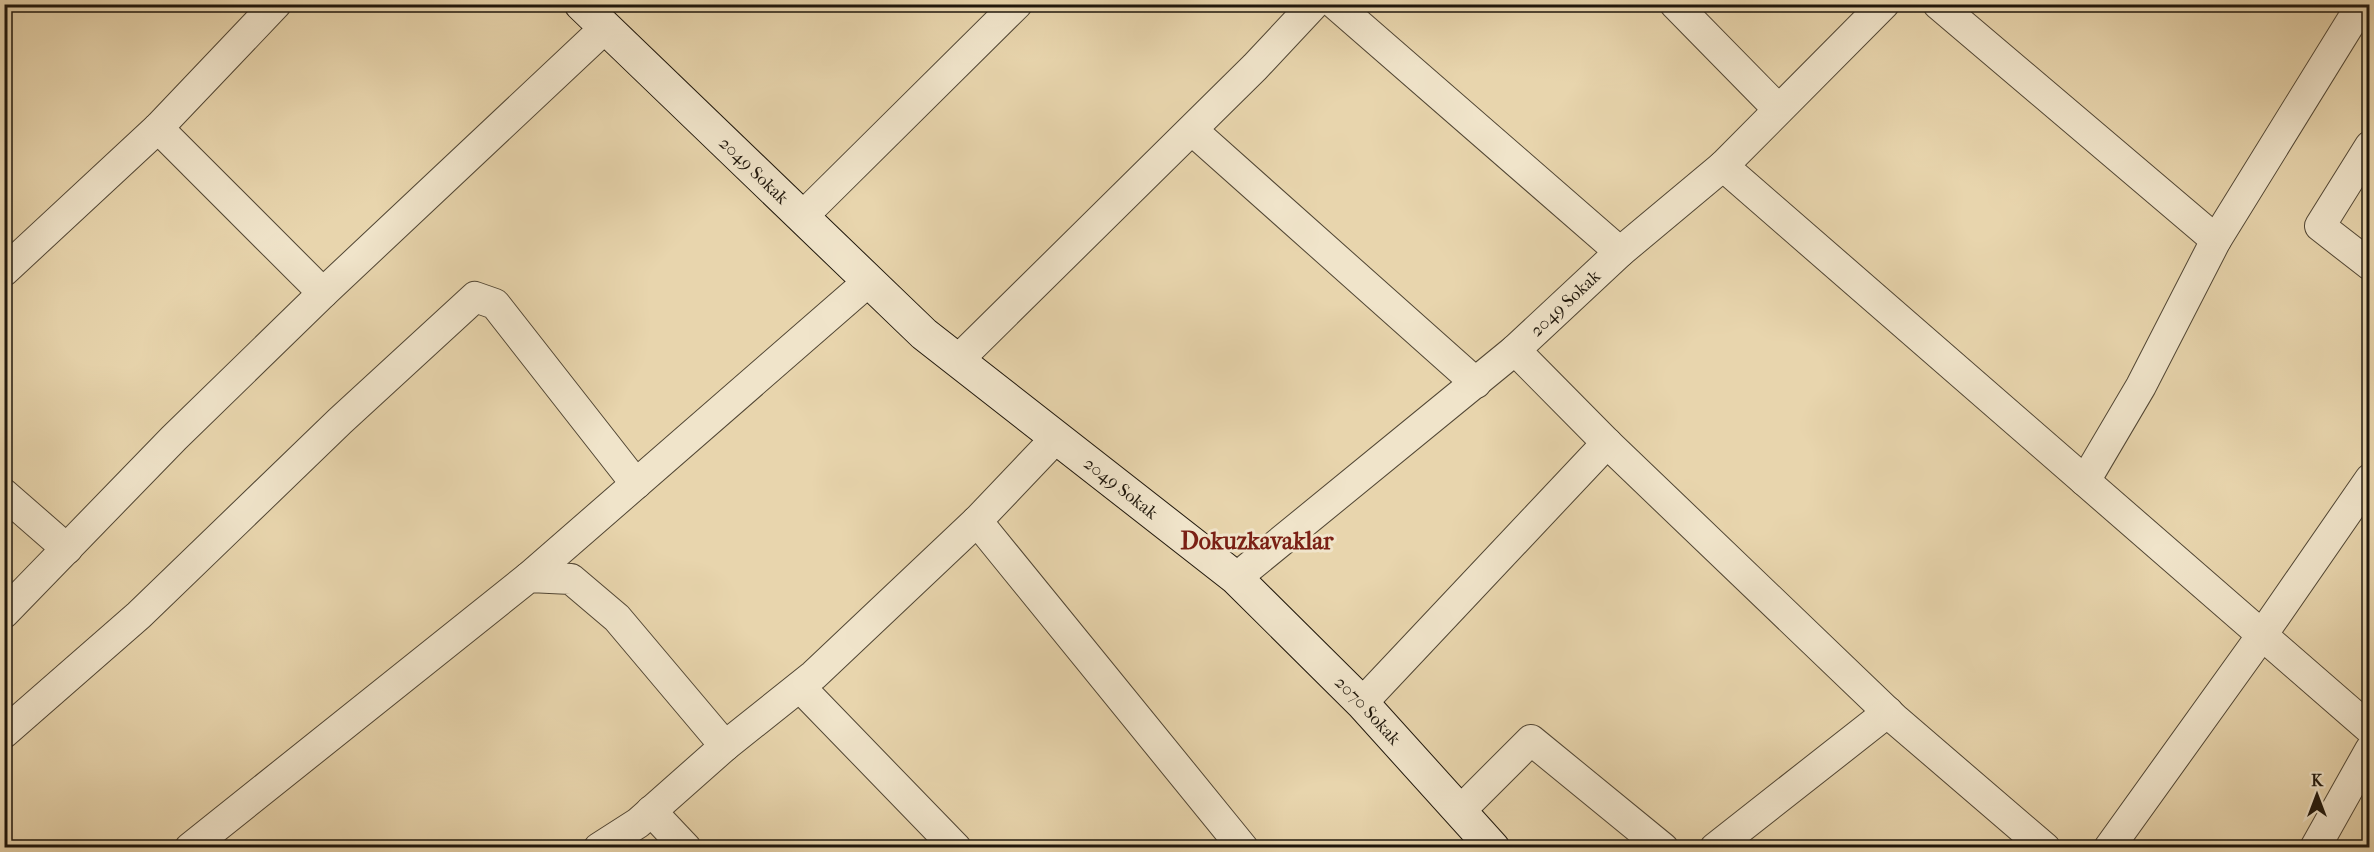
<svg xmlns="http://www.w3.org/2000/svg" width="2374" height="852" font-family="'IM FELL French Canon',serif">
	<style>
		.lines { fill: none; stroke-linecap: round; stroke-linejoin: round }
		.street-casing { stroke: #514634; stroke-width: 32 }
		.secondary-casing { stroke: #1f170c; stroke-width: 35 }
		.street { stroke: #f0e4ca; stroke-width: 30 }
		.secondary { stroke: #f0e4ca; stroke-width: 33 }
		.labels { text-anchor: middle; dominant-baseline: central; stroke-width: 6; stroke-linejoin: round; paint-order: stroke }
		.street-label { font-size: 18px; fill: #1f170c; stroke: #f0e4ca }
		.district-label { font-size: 24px; font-weight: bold; fill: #7a1f14; stroke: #f0e4ca }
	</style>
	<rect width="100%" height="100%" fill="#e8d5ad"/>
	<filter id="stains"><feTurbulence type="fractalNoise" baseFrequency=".00333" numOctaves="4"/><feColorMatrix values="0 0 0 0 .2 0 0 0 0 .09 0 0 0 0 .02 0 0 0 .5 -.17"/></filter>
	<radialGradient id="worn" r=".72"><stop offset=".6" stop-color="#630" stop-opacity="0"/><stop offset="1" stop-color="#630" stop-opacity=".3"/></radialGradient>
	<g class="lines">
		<g class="street-casing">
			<g id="street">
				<path d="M1335,4L1620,252"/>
				<path d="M1675,4L1778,109"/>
				<path d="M1938,4L2216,240"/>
				<path d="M158,128L323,293"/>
				<path d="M1192,130L1476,383"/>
				<path d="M2370,146L2320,226L2370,265"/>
				<path d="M1723,166L2370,729"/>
				<path d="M802,217L1017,4"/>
				<path d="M4,271L158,128L276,4"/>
				<path d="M1515,350L1607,443L1896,720L2045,848"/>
				<path d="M958,360L1255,67L1314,4"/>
				<path d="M2085,481L2141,386L2216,240L2362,4"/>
				<path d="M4,494L67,549"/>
				<path d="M977,521L1243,848"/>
				<path d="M529,577L869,281"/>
				<path id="s1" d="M1236,578L1515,350L1620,252L1723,166L1884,4"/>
				<path d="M4,613L174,438L323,293L605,28"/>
				<path d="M800,687L956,848"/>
				<path d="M1362,703L1607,443"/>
				<path d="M4,733L139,615L340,421L475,297L495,304L636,484"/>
				<path d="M651,811L686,848"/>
				<path d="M1460,811L1531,740L1663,848"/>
				<path d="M190,848L529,577L571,579L617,618L725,746"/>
				<path d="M599,848L638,823L725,746L814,675L977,521L1057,437"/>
				<path d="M1715,848L1888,712"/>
				<path d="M2109,848L2262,635L2370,479"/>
				<path d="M2315,848L2370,750"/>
			</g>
		</g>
		<g class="secondary-casing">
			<g id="secondary">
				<path id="s2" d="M581,4L924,334L1236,578L1362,703L1493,848"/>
			</g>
		</g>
		<use href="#street" class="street"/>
		<use href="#secondary" class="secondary"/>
	</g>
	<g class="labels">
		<g class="street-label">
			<text stroke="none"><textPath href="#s2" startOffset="240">2049 Sokak</textPath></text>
			<text stroke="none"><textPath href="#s1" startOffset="429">2049 Sokak</textPath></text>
			<text stroke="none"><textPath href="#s2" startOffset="726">2049 Sokak</textPath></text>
			<text stroke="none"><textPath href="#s2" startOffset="1059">2070 Sokak</textPath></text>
		</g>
		<g class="district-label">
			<text x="1257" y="541">Dokuzkavaklar</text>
		</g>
	</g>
	<rect width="2374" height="852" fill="none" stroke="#e8d5ad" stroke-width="24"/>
	<rect x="6" y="6" width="2362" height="840" fill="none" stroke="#1f170c" stroke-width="3"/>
	<rect x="12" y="12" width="2350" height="828" fill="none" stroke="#1f170c" stroke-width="1.5"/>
	<g transform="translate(2317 795)" stroke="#f0e4ca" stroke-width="4.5" paint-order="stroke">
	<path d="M0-4.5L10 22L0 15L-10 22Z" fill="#1f170c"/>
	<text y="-9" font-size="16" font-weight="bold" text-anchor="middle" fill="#1f170c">K</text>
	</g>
	<rect width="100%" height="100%" filter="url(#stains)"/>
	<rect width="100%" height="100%" fill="url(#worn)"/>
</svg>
